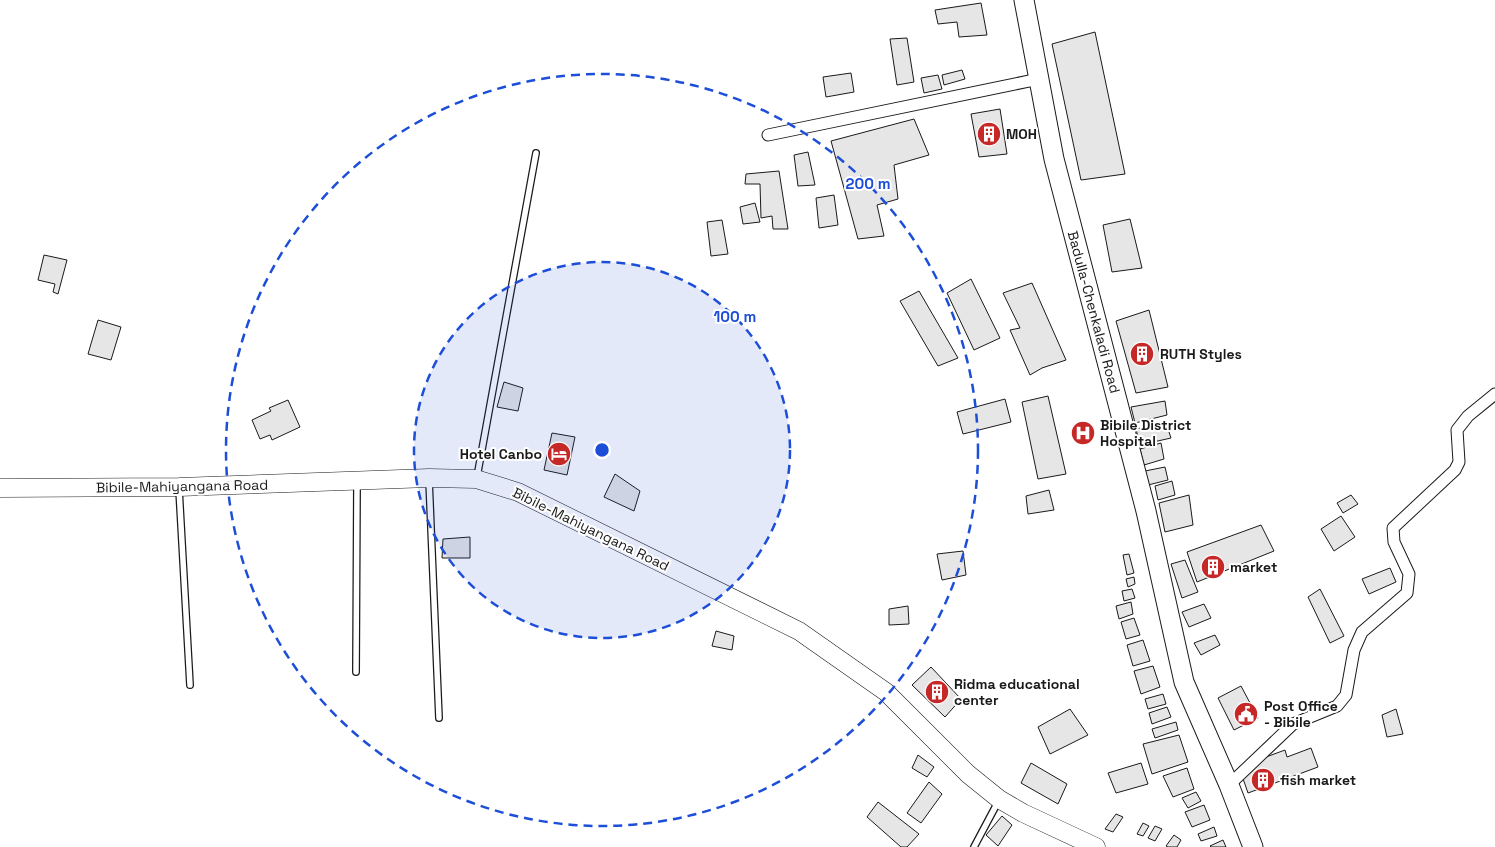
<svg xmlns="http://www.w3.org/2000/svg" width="1495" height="847" font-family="'Space Grotesk',sans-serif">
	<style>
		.building { fill: #e6e6e6; stroke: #1a1a1a }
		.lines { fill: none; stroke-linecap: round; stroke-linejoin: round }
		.service-casing { stroke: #1a1a1a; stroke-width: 8 }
		.minor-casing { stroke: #1a1a1a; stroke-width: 13 }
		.primary-casing { stroke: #1a1a1a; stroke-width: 19 }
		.trunk-casing { stroke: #1a1a1a; stroke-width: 21 }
		.service { stroke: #fff; stroke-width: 5.5 }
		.minor { stroke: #fff; stroke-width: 11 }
		.primary { stroke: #fff; stroke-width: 18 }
		.trunk { stroke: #fff; stroke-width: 19 }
		.ring { fill: none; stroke: #1d4ed8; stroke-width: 2.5; stroke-dasharray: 9 6 }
		.labels { text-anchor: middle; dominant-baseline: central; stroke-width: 4; stroke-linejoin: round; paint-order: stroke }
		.poi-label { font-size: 14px; font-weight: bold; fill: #1a1a1a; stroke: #fff; text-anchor: start }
		.street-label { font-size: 14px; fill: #1a1a1a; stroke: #fff }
		.centre { fill: #1d4ed8; stroke: #fff; stroke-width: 2.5 }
		.ring-label { font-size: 15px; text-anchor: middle; font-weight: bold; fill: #1d4ed8; stroke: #fff; stroke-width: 4; stroke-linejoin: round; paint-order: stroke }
	</style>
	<rect width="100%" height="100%" fill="#fff"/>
	<path class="building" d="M981,3L987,35L959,37L957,22L938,24L935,10Z
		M1095,32L1125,174L1081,180L1052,44Z
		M907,38L914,82L897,85L890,39Z
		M962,70L965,79L944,85L942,75Z
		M851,73L854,92L826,97L823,77Z
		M938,75L942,89L924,93L921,78Z
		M1000,109L1007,154L979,157L971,114Z
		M914,119L929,155L894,165L898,199L877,205L884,236L858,239L831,141Z
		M808,152L815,185L798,186L794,155Z
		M779,171L788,229H773L772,216L761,218L760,184H745L746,174Z
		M834,195L838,225L819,228L816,198Z
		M755,203L760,222L743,224L740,207Z
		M1130,219L1142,268L1112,272L1103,225Z
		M722,220L728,254L711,256L707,222Z
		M44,255L67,260L58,294L53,292L55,284L38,280Z
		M971,279L1000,338L974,350L947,293Z
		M1032,283L1066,360L1042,368L1030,375L1010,330L1020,328L1003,293Z
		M919,291L958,358L938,366L900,301Z
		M1149,310L1168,387L1136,393L1116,321Z
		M98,320L121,327L111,360L88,354Z
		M504,382L523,388L518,411L497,407Z
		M1048,396L1066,474L1038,479L1022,402Z
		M1005,399L1011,422L963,434L957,412Z
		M288,400L300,427L272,440L270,435L260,439L252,420L271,411L269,408Z
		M1165,401L1167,415L1135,423L1131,407Z
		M1166,423L1171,438L1140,445L1136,429Z
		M552,433L575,437L567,475L544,470Z
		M1161,443L1164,459L1144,465L1140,449Z
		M1165,467L1168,480L1148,485L1145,471Z
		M615,474L640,491L634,511L604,497Z
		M1172,481L1175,495L1158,500L1155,486Z
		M1049,490L1054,510L1028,514L1026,496Z
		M1189,495L1193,525L1165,532L1159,503Z
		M1351,495L1358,504L1343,513L1337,503Z
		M1341,516L1355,537L1334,551L1321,529Z
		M1261,525L1274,551L1197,582L1187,552Z
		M470,537V558H442L443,539Z
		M963,551L966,575L942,580L937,554Z
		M1129,554L1134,573L1127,575L1123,555Z
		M1185,560L1198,592L1182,598L1171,564Z
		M1390,568L1396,582L1369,594L1362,579Z
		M1134,577L1135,584L1128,587L1126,579Z
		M1132,589L1135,598L1124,601L1122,591Z
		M1320,589L1344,636L1330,643L1308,597Z
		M1131,602L1133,614L1119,619L1116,606Z
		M1204,604L1211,618L1189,627L1182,612Z
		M908,606L909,624L889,625V609Z
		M1134,618L1140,635L1126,639L1121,622Z
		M716,631L734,636L732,650L712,646Z
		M1215,635L1220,645L1201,655L1194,643Z
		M1143,640L1150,661L1133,666L1127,645Z
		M1153,666L1160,687L1141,694L1134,671Z
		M931,667L961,699L945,717L912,685Z
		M1241,686L1258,718L1234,730L1218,698Z
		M1163,694L1166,704L1148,709L1145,699Z
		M1167,707L1171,717L1152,724L1149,713Z
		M1070,709L1088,735L1050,754L1038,727Z
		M1396,709L1403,734L1387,737L1382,715Z
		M1176,722L1178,730L1155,738L1152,729Z
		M1179,735L1188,762L1152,774L1143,744Z
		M1311,748L1318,767L1248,793L1239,767L1285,750L1287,757Z
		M918,755L934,767L927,777L912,768Z
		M1031,763L1067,784L1058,804L1021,783Z
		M1141,763L1148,784L1116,793L1108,773Z
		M1187,768L1194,789L1173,797L1163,776Z
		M929,782L942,794L921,823L907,813Z
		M1196,792L1201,801L1188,808L1182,798Z
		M878,802L919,834L907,847H901L867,817Z
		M1204,805L1210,820L1192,827L1185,812Z
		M1116,814L1123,817L1113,832L1105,829Z
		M1002,816L1012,825L998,846L986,835Z
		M1143,823L1149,826L1143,836L1137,834Z
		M1155,826L1162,829L1155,841L1148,838Z
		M1214,827L1217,836L1201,841L1198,834Z
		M1174,835L1181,840L1177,847H1168L1166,846Z
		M1223,840L1226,847H1211L1210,846Z"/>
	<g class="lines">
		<g class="service-casing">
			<path id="service" d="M477,477L536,153
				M429,480L439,718
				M179,489L190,685
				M356,672L357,484
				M974,847L999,800"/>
		</g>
		<g class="minor-casing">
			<path id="minor" d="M768,135L1039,79
				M1229,785L1293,724L1337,706L1346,695L1354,650L1362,632L1407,593L1409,574L1394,542L1393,528L1455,470L1459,462L1457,430L1468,416L1495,394"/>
		</g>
		<g class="primary-casing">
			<path id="primary" d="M0,488L179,487L429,478L476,479L518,492L799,631L886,692L968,774L999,799L1023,813L1096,847"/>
		</g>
		<g class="trunk-casing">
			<path id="trunk" d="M1024,0L1054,159L1146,511L1184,682L1229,785L1253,847"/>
		</g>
		<use href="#service" class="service"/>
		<use href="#minor" class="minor"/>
		<use href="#primary" class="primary"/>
		<use href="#trunk" class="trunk"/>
	</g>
	<circle cx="602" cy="450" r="188" fill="#1d4ed8" fill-opacity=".12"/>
	<g class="ring">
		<circle cx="602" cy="450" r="188"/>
		<circle cx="602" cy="450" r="376"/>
	</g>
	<defs>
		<g id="building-disc" transform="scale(1.25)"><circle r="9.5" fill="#c62828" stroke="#fff"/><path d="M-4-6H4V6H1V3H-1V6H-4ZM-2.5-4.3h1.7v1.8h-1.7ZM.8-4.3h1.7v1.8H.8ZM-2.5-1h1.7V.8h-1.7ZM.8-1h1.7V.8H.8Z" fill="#fff"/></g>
		<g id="hospital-disc" transform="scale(1.25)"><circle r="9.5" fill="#c62828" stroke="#fff"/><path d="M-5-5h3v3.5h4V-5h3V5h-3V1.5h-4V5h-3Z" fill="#fff"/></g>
		<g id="hotel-disc" transform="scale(1.25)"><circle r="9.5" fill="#c62828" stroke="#fff"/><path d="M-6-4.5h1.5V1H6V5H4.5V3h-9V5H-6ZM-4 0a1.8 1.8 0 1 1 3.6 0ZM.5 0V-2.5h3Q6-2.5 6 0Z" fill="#fff"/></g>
		<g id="civic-disc" transform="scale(1.25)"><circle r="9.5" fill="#c62828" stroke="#fff"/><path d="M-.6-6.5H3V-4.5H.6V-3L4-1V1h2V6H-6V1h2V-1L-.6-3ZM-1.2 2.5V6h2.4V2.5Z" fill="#fff"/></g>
	</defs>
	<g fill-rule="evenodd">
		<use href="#building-disc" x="989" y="134"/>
		<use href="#building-disc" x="1142" y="354"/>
		<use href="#hospital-disc" x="1083" y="433"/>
		<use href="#hotel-disc" x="559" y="454"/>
		<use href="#building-disc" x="1213" y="567"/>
		<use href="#building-disc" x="937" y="692"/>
		<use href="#civic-disc" x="1246" y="714"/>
		<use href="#building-disc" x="1263" y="780"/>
	</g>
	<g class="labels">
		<g class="poi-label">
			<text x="1006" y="134">MOH</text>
			<text x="1160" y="354">RUTH Styles</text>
			<text x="1100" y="425">Bibile District<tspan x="1100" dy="16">Hospital</tspan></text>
			<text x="542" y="454" text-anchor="end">Hotel Canbo</text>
			<text x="1230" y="567">market</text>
			<text x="954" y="684">Ridma educational<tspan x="954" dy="16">center</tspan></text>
			<text x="1264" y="706">Post Office<tspan x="1264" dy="16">- Bibile</tspan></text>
			<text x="1280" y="780">fish market</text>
		</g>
		<g class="street-label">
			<text transform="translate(1094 312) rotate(75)">Badulla-Chenkaladi Road</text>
			<text transform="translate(182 486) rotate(-1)">Bibile-Mahiyangana Road</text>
			<text transform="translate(591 529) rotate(26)">Bibile-Mahiyangana Road</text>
		</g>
	</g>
	<circle cx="602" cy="450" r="8" class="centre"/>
	<g class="ring-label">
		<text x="868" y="189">200 m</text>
		<text x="735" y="322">100 m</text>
	</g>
</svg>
